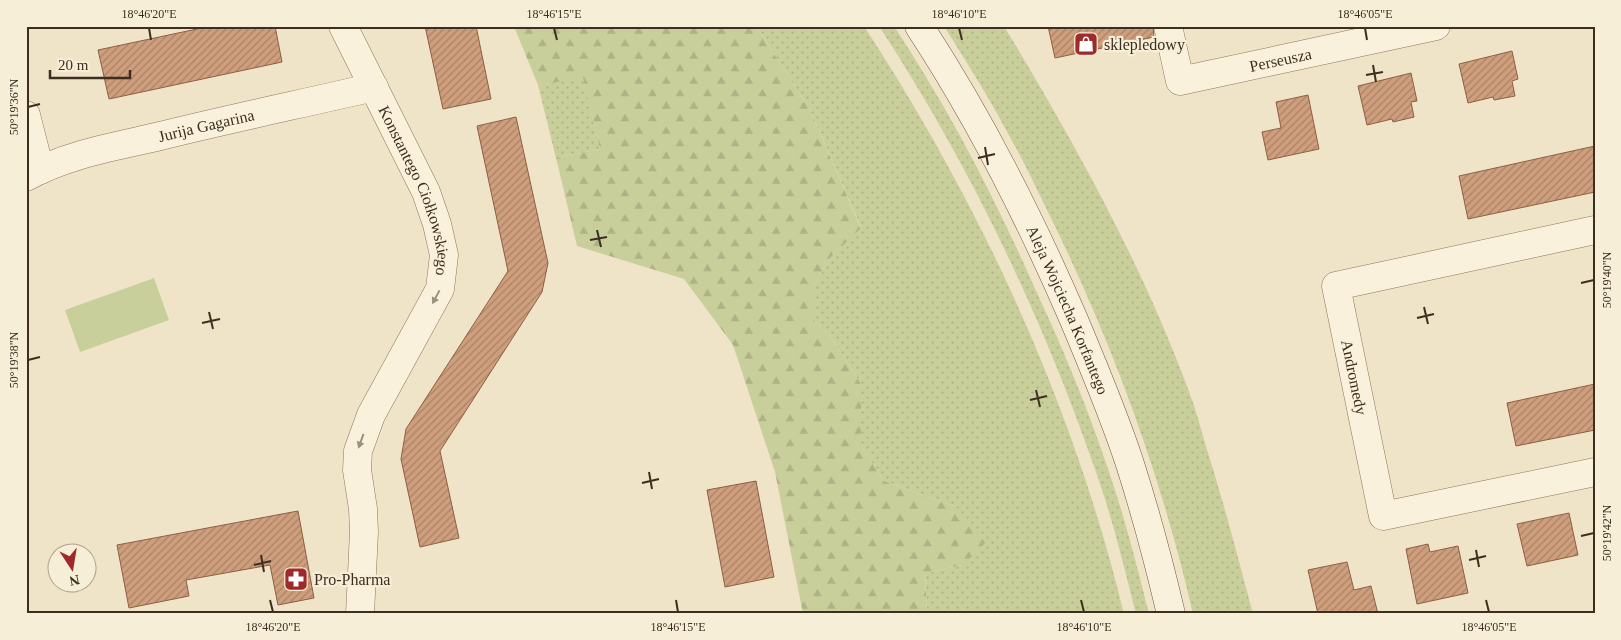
<svg xmlns="http://www.w3.org/2000/svg" width="1621" height="640" font-family="Georgia,serif">
	<style>
		.grass { fill: url(#grass-dots) }
		.forest { fill: url(#forest-firs) }
		.pitch { fill: #c9cf9b }
		.building { fill: url(#building-hatch); stroke: #8d5f41 }
		.lines { fill: none; stroke-linecap: round; stroke-linejoin: round }
		.street-casing { stroke: #8d765c; stroke-width: 29 }
		.secondary-casing { stroke: #6f573f; stroke-width: 29 }
		.street { stroke: #faf1dc; stroke-width: 28 }
		.secondary { stroke: #faf1dc; stroke-width: 28 }
		.oneway { fill: #9c907e }
		.ticks { fill: none; stroke: #3d2e20; stroke-width: 2 }
		.labels { text-anchor: middle; dominant-baseline: central; stroke-width: 4.5; stroke-linejoin: round; paint-order: stroke }
		.poi-label { font-size: 16px; fill: #3d2e20; stroke: #f7eed8; text-anchor: start }
		.street-label { font-size: 16px; fill: #3d2e20; stroke: #f7eed8 }
		.neatline { fill: none; stroke: #3d2e20; stroke-width: 2 }
		.ticks-label { font-size: 12px; text-anchor: middle; fill: #3d2e20 }
	</style>
	<defs>
		<pattern id="grass-dots" width="8" height="8" patternUnits="userSpaceOnUse" patternTransform="scale(1.25)"><rect width="8" height="8" fill="#c9cf9b"/><path d="M2 2h.1M6 6h.1" fill="none" stroke="#aeb285" stroke-width="1.8" stroke-linecap="round"/></pattern>
		<pattern id="forest-firs" width="22" height="20" patternUnits="userSpaceOnUse" patternTransform="scale(1.25)"><rect width="22" height="20" fill="#c9cf9b"/><path d="M5 1l3.5 6h-7zM16 11l3.5 6h-7z" fill="#aeb285"/></pattern>
		<pattern id="building-hatch" width="6" height="6" patternUnits="userSpaceOnUse" patternTransform="scale(1.25)"><rect width="6" height="6" fill="#cf9f7d"/><path d="M-1 1l2-2M0 6l6-6M5 7l2-2" fill="none" stroke="#a98266"/></pattern>
	</defs>
	<rect width="100%" height="100%" fill="#f0e4c8"/>
	<path class="grass" d="M756,26H864C982,207 1073,404 1124,614H927L925,573L963,565L956,507L884,481L861,446V384L831,337L814,320V285L830,258L861,227L810,110Z
		M879,26H894C950,111 996,200 1037,293C1064,351 1089,411 1109,472C1125,518 1137,566 1149,614H1136C1124,567 1113,520 1097,475C1043,318 970,165 879,26Z
		M944,26H1004C1074,142 1141,262 1188,389C1195,407 1200,425 1205,443C1223,500 1238,557 1253,614H1193C1161,474 1111,339 1047,210C1034,183 1021,156 1006,130C987,94 965,60 944,26Z
		M583,77L600,149L556,158L538,85Z"/>
	<path class="forest" d="M521,26H756L810,110L861,228L830,258L814,285V320L831,337L861,384V446L884,481L956,507L988,540L963,565L925,573L927,614H803L775,472L733,345L684,279L577,246L556,158L600,149L583,78L538,85L515,29Z"/>
	<path class="pitch" d="M154,278L169,320L80,352L65,310Z"/>
	<path class="building" d="M211,26H275L282,62L109,99L98,50Z
		M425,26H476L491,99L443,109Z
		M1048,26H1153L1154,37L1055,58Z
		M1512,51L1518,79L1512,81L1515,96L1494,100L1493,97L1468,103L1459,64Z
		M1411,73L1417,101L1411,102L1414,117L1393,122L1392,119L1367,125L1358,86Z
		M1308,95L1319,149L1268,160L1262,132L1281,128L1276,102Z
		M516,117L548,263L542,292L440,451L459,538L420,547L401,459L406,429L508,271L477,126Z
		M1595,146V192L1468,219L1459,176Z
		M1595,384V430L1516,446L1507,403Z
		M756,481L774,577L725,587L707,490Z
		M298,511L314,598L278,605L270,565L186,580L189,596L129,608L117,545Z
		M1569,513L1578,555L1527,566L1517,524Z
		M1428,544L1430,552L1458,546L1468,593L1417,604L1406,549Z
		M1347,562L1354,590L1371,586L1378,614H1318L1308,570Z"/>
	<g class="lines">
		<g class="street-casing">
			<g id="street">
				<path id="s1" d="M343,26L426,192L437,224L444,255L440,289L371,415L358,451L357,470L363,509L364,532L360,614"/>
				<path id="s2" d="M1168,26L1180,81L1436,26"/>
				<path d="M26,115L40,170"/>
				<path id="s3" d="M26,177C66,155 112,147 156,137C228,119 301,104 374,87"/>
				<path id="s4" d="M1595,230L1336,286L1383,516L1595,472"/>
			</g>
		</g>
		<g class="secondary-casing">
			<g id="secondary">
				<path id="s5" d="M919,26C980,119 1030,218 1074,320C1094,368 1114,415 1130,464C1146,514 1159,563 1171,614"/>
			</g>
		</g>
		<use href="#street" class="street"/>
		<use href="#secondary" class="secondary"/>
	</g>
	<defs><path id="oneway-solid" d="M-6-.8H1V-3.2L6.5 0L1 3.2V.8H-6Z" transform="scale(1.25)"/></defs>
	<g class="oneway">
		<use href="#oneway-solid" transform="translate(436 297) rotate(118)"/>
		<use href="#oneway-solid" transform="translate(361 441) rotate(110)"/>
	</g>
	<path class="ticks" d="M149,28L151,40M554,28L557,40M959,28L962,40M1365,28L1367,40M1373,65L1376,82M1366,75L1383,72M28,107L40,104M985,147L988,165M978,158L995,154M597,230L601,247M590,240L607,237M1581,283L1594,280M1424,307L1428,324M209,312L213,329M1417,318L1434,314M202,323L220,319M28,360L40,357M1036,390L1040,407M1030,400L1047,396M649,472L652,489M642,483L659,479M1581,536L1594,533M1476,550L1479,567M261,555L264,572M1469,560L1486,556M254,565L271,561M270,600L273,612M676,600L678,612M1081,600L1084,612M1486,600L1489,612"/>
	<defs>
		<g id="shop-square" transform="scale(1.25)"><rect x="-9" y="-9" width="18" height="18" rx="4" fill="#9e2a2b" stroke="#f7eed8"/><path d="M-5-2.5h2.3a2.7 3.5 0 0 1 5.4 0H5L5.5 6h-11ZM-1.5-2.5h3a1.5 2.3 0 0 0-3 0Z" fill="#fff"/></g>
		<g id="pharmacy-square" transform="scale(1.25)"><rect x="-9" y="-9" width="18" height="18" rx="4" fill="#9e2a2b" stroke="#f7eed8"/><path d="M-2-6h4v4h4v4h-4v4h-4v-4h-4v-4h4Z" fill="#fff"/></g>
	</defs>
	<g fill-rule="evenodd">
		<use href="#shop-square" x="1086" y="44"/>
		<use href="#pharmacy-square" x="296" y="579"/>
	</g>
	<g class="labels">
		<g class="poi-label">
			<text x="1104" y="44">sklepledowy</text>
			<text x="314" y="579">Pro-Pharma</text>
		</g>
		<g class="street-label">
			<text stroke="none"><textPath href="#s2" startOffset="159">Perseusza</textPath></text>
			<text stroke="none"><textPath href="#s3" startOffset="188">Jurija Gagarina</textPath></text>
			<text stroke="none"><textPath href="#s1" startOffset="181">Konstantego Ciołkowskiego</textPath></text>
			<text stroke="none"><textPath href="#s5" startOffset="321">Aleja Wojciecha Korfantego</textPath></text>
			<text stroke="none"><textPath href="#s4" startOffset="358">Andromedy</textPath></text>
		</g>
	</g>
	<rect width="1621" height="640" fill="none" stroke="#f7eed8" stroke-width="55"/>
	<g transform="translate(72 568) rotate(168)"><circle r="24" fill="#f7eed8" stroke="#ada18e"/>
	<path d="M0-4L9 19L0 12L-9 19Z" fill="#9e2a2b"/>
	<text y="-8" font-size="14" font-weight="bold" text-anchor="middle" fill="#3d2e20">N</text>
	</g>
	<path d="M50 70v8h80v-8" fill="none" stroke="#3d2e20" stroke-width="2.5"/>
	<text x="58" y="70" font-size="15" fill="#3d2e20" stroke="#f7eed8" stroke-width="4" paint-order="stroke">20 m</text>
	<rect x="28" y="28" width="1566" height="584" class="neatline"/>
	<g class="ticks-label">
		<text x="149" y="18">18°46'20"E</text>
		<text x="554" y="18">18°46'15"E</text>
		<text x="959" y="18">18°46'10"E</text>
		<text x="1365" y="18">18°46'05"E</text>
		<text transform="translate(14 107) rotate(-90)" y="4">50°19'36"N</text>
		<text transform="translate(1607 280) rotate(-90)" y="4">50°19'40"N</text>
		<text transform="translate(14 360) rotate(-90)" y="4">50°19'38"N</text>
		<text transform="translate(1607 533) rotate(-90)" y="4">50°19'42"N</text>
		<text x="273" y="631">18°46'20"E</text>
		<text x="678" y="631">18°46'15"E</text>
		<text x="1084" y="631">18°46'10"E</text>
		<text x="1489" y="631">18°46'05"E</text>
	</g>
</svg>
